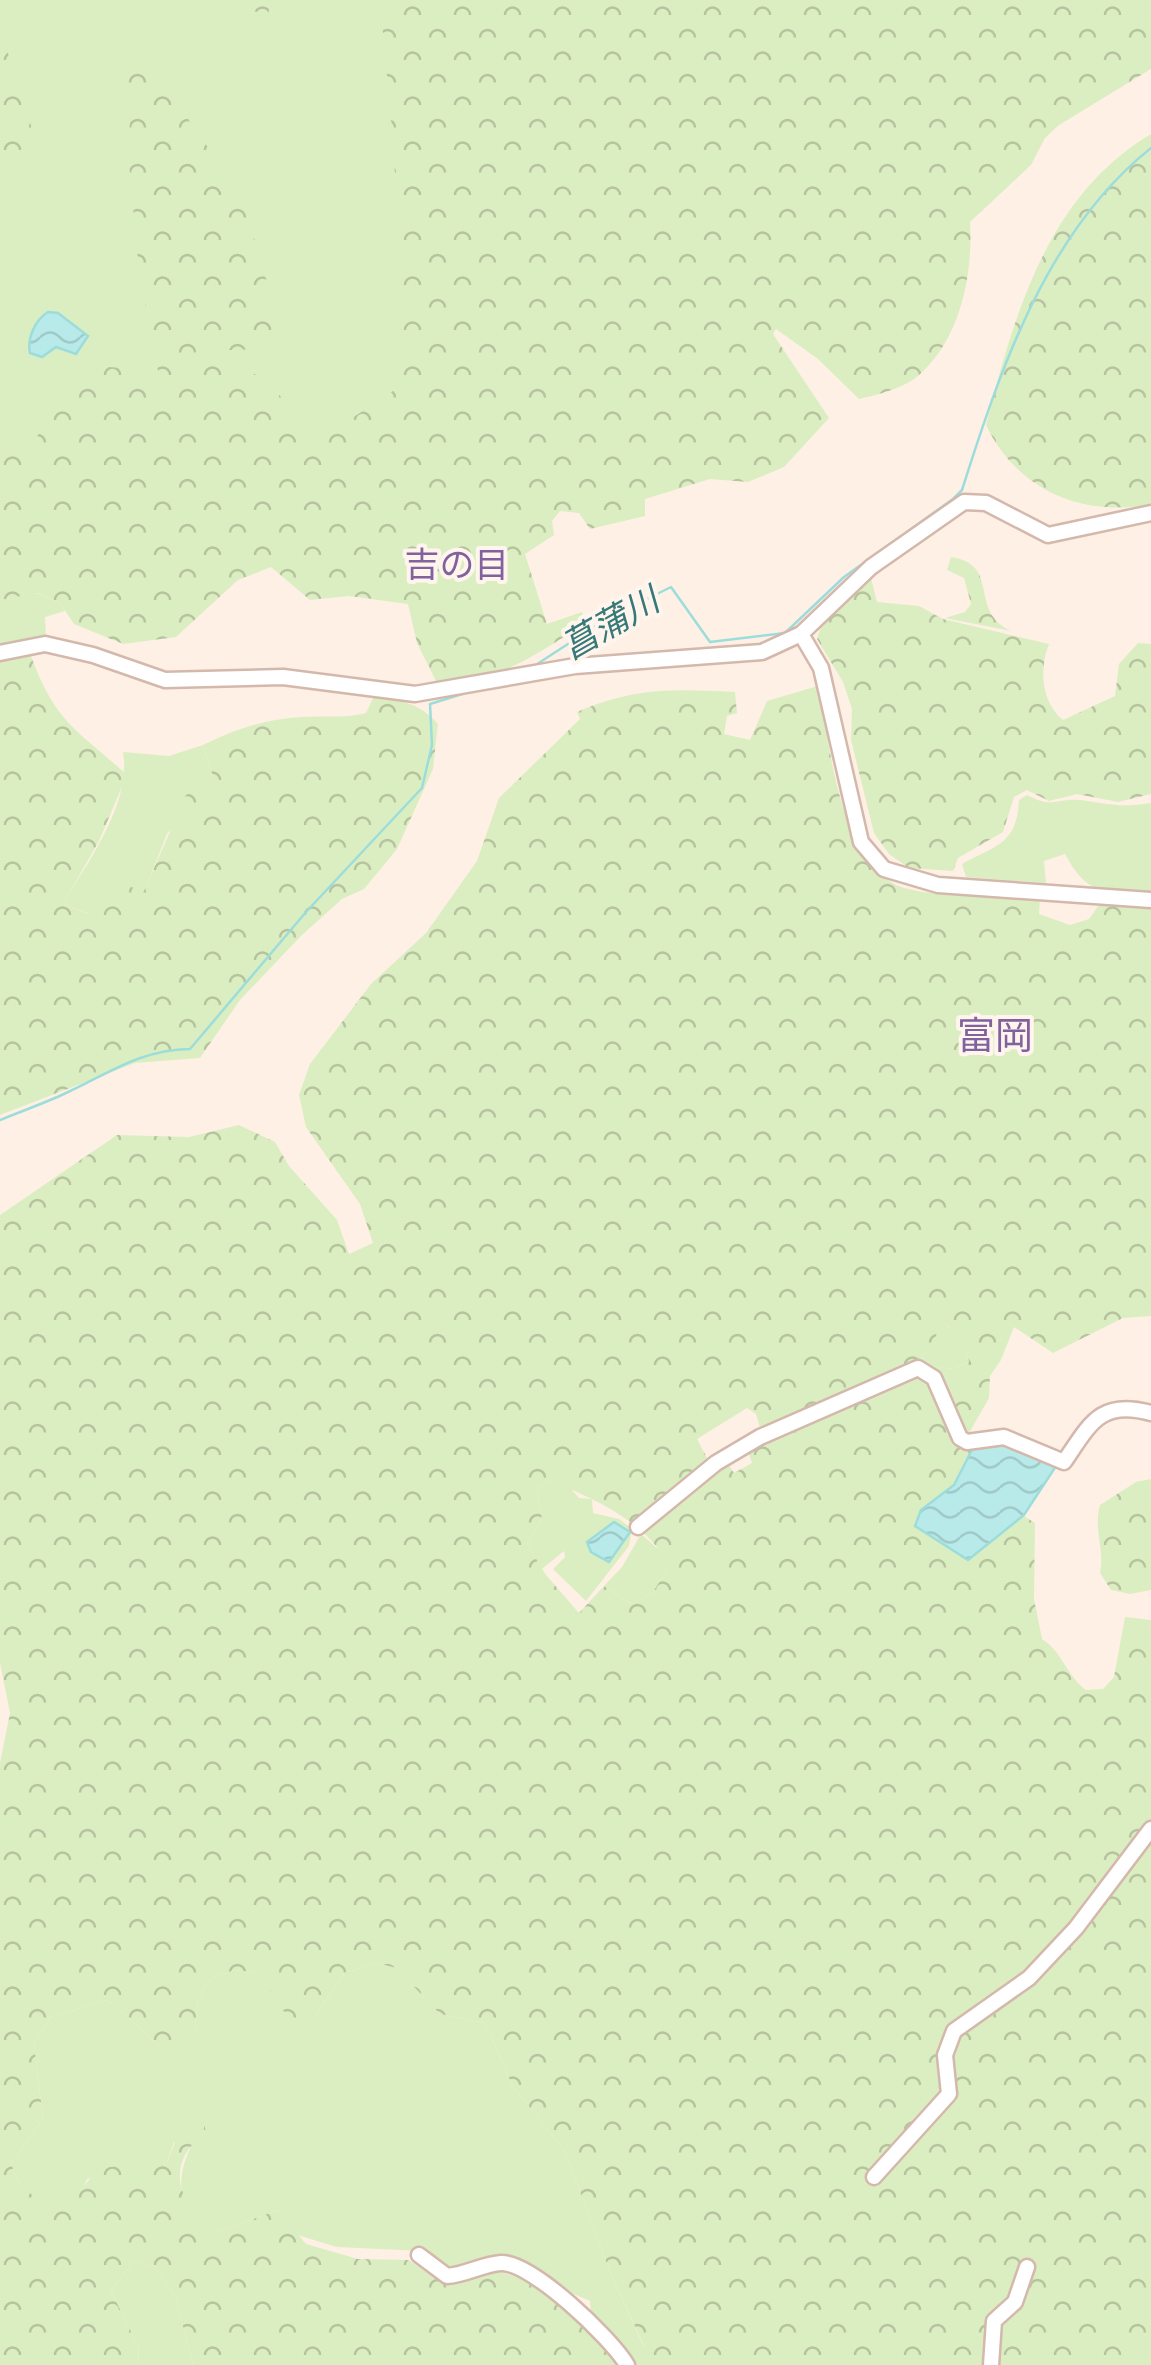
<svg xmlns="http://www.w3.org/2000/svg" width="1151" height="2365" font-family="Montserrat,'Noto Sans JP',sans-serif">
	<style>
		.grass { fill: #dbeec2 }
		.forest { fill: url(#forest-crowns); fill-rule: evenodd }
		.water { fill: url(#water-waves); stroke: #9cdddc; stroke-width: 2.5 }
		.lines { fill: none; stroke-linecap: round; stroke-linejoin: round }
		.stream { stroke: #9cdddc; stroke-width: 2.5 }
		.minor-casing { stroke: #d4b8ac; stroke-width: 19 }
		.minor { stroke: #fff; stroke-width: 14 }
		.labels { text-anchor: middle; dominant-baseline: central; stroke-width: 8; stroke-linejoin: round; paint-order: stroke }
		.neighbourhood-label { font-size: 35px; fill: #80629e; stroke: #fff5ed }
		.water-label { font-size: 35px; font-style: italic; fill: #367979; stroke: #fff5ed }
		.quarter-label { font-size: 38px; fill: #80629e; stroke: #fff5ed }
	</style>
	<defs>
		<pattern id="forest-crowns" width="20" height="18" patternUnits="userSpaceOnUse" patternTransform="scale(2.5)"><rect width="20" height="18" fill="#dbeec2"/><path d="M2 6a3 3 0 1 1 6 0M12 15a3 3 0 1 1 6 0" fill="none" stroke="#b7c39f"/></pattern>
		<pattern id="water-waves" width="16" height="10" patternUnits="userSpaceOnUse" patternTransform="scale(2.5)"><rect width="16" height="10" fill="#b7eae9"/><path d="M0 5q4-4 8 0t8 0" fill="none" stroke="#a1cac9"/></pattern>
	</defs>
	<rect width="100%" height="100%" fill="#fef0e5"/>
	<path class="grass" d="M0,0H464L446,435L0,514Z
		M36,593L60,603L65,611L45,617L46,638L0,644V600Z
		M203,745L214,780L167,834L144,892L88,913L63,904C88,861 132,803 123,752L169,756Z
		M1027,795C1053,809 1055,798 1080,800C1109,804 1120,808 1151,803V892C1105,889 1089,899 1065,854L1044,861L1046,883L966,877L962,864C997,845 1017,844 1019,800Z
		M946,1325L964,1336L969,1362L954,1369L924,1365L922,1355L931,1350L936,1333Z
		M548,1481L570,1488L579,1498L592,1499L593,1513L619,1519L632,1529L629,1546L586,1601L553,1569L565,1557L564,1551L542,1569L527,1544L542,1519L537,1490Z
		M641,1534L666,1556L667,1570L653,1592L631,1604L604,1586L622,1567Z
		M377,1963L396,1968L440,2014L485,2023L513,2087L565,2151L610,2272L644,2347L632,2363L591,2314L590,2301L544,2281L510,2259L447,2272L422,2251L337,2247L294,2234L278,2210L220,2231C178,2209 172,2185 193,2142H174L167,2162L154,2168L87,2179C80,2197 70,2209 50,2214L19,2182L11,2164L43,2118L34,2044L50,2017L107,2000L161,2047L194,2036L198,2000L209,1980L234,1970L261,1973L278,2005L313,2019L344,1973Z
		M134,2261L155,2266L176,2299L193,2365H139L138,2346L111,2291Z"/>
	<path class="forest" d="M195,0H272L268,14Z
		M380,0H1151V69L1059,125L1045,138L1031,165L970,222C973,274 961,339 918,376C904,388 877,395 859,399L818,359L776,329L773,334L829,418L784,467L748,482L710,479L645,499V516L590,529L579,513L560,511L552,521L554,535L525,554L547,624L582,612L586,623C538,653 495,686 436,681L417,643L408,604L349,596L310,600L271,567L238,580L176,637L123,644L74,624L60,603L37,593L0,600V444L26,454C42,438 39,423 48,403C64,369 98,362 130,370L147,395L161,387L139,270L128,154L131,103L124,67L147,60L169,76L192,127L239,186L278,320L261,349L198,351L190,356C263,371 268,373 308,437C336,434 376,400 403,385L394,151Z
		M2,34L33,132L27,153L0,178Z
		M1151,134V504C1082,518 1017,490 986,425C1014,315 1047,196 1151,134Z
		M951,557C1002,565 967,610 1011,631L945,618L965,612L971,604L964,578L947,570Z
		M871,578L877,602L919,606L943,619L1049,644C1039,669 1041,702 1063,720L1115,696L1119,664L1138,643L1151,644V794L1118,802L1077,794L1049,801L1027,790L1014,797L1003,832L958,858L953,871L909,868L889,854L874,833L851,740L852,709L843,682L817,639L821,626Z
		M31,656C56,724 77,729 127,775L99,841L63,904L87,913L108,880L144,891L186,795L214,780L203,745C236,729 265,719 302,717C325,715 344,719 366,713L374,696C400,700 420,703 438,724L433,769L397,849L364,889L342,899L301,936L240,1000L200,1058L135,1063L0,1115V661Z
		M818,686C831,744 838,871 908,889C948,899 998,895 1040,898L1039,914L1070,925L1089,919L1098,906H1151V1316L1123,1318L1053,1353L1014,1327L1001,1360L990,1376L989,1398L968,1435L974,1446L954,1485L921,1510L997,1534L1024,1516L1035,1523L1034,1599L1042,1639C1062,1651 1066,1675 1086,1690L1103,1689L1114,1677L1125,1617L1151,1620V2365H622L632,2363L644,2346L610,2272L565,2151L513,2087L485,2023L440,2014L396,1968L377,1963L344,1973L313,2019L298,2026L278,2005L260,1973L234,1970L209,1980L198,2000L194,2037L174,2048L161,2047L107,2000L50,2017L34,2044L43,2118L11,2164L19,2182L50,2213C78,2208 80,2180 104,2169C123,2161 146,2172 167,2162L179,2132L195,2119H203L206,2132C162,2164 178,2209 220,2231L278,2210L306,2244L358,2259L409,2260L435,2278C453,2275 473,2270 490,2271C546,2276 586,2327 621,2365H193L176,2299L155,2266L134,2261L111,2291L138,2346L139,2365H0V1763L10,1713L0,1663V1215L117,1135L189,1137L239,1125L275,1142L289,1166L337,1220L349,1254L373,1243L360,1204L306,1127L299,1095L310,1064L371,984L426,933L477,861L499,798L580,719L577,712C636,687 672,689 735,692L737,713L727,716L724,734L750,740L767,701ZM947,1325L964,1337L969,1362L954,1369L924,1365L922,1355L931,1350L937,1333ZM747,1408L756,1414L761,1431L747,1449L752,1463L734,1473L727,1462H709L697,1439ZM548,1481C583,1492 661,1528 667,1570L653,1592L631,1604L604,1586L579,1613L546,1575L527,1544L542,1519L537,1490Z
		M1151,1479V1590L1130,1594L1111,1590L1100,1573C1105,1549 1093,1529 1100,1505L1136,1482Z"/>
	<path class="water" d="M48,312L58,313L88,336L76,354L56,347L42,357L30,353C27,338 35,320 48,312Z
		M1002,1440L1058,1463L1024,1515L968,1560L915,1526L921,1510L954,1485L974,1446Z
		M614,1522L630,1532L609,1562L591,1552L587,1542Z"/>
	<g class="lines">
		<path class="stream" d="M534,666L605,620L671,587L710,642L785,633L844,577L953,499L962,490C1001,367 1047,231 1151,148
			M0,1120C22,1111 45,1103 66,1093C110,1073 139,1050 190,1049L306,912L422,788L432,745L430,704L472,691"/>
		<g class="minor-casing">
			<path id="minor" d="M801,634L821,668L861,842L884,869L938,885L1151,900
				M0,653L45,644L93,655L165,680L283,677L415,694L575,666L762,652L801,634L871,567L964,502L986,503L1048,535L1151,513
				M638,1527L716,1463L760,1437L918,1368L934,1378L960,1438L967,1442L1004,1437L1064,1462C1090,1424 1100,1399 1151,1413
				M874,2177L949,2094L945,2055L954,2031L1029,1978L1076,1928L1151,1829
				M419,2255L447,2276C465,2275 483,2264 501,2263C532,2262 611,2338 627,2365
				M991,2365L994,2321L1015,2302L1027,2267"/>
		</g>
		<use href="#minor" class="minor"/>
	</g>
	<g class="labels">
		<g class="neighbourhood-label">
			<text x="457" y="564">吉の目</text>
		</g>
		<g class="water-label">
			<text transform="translate(610 623) rotate(-30)">菖蒲川</text>
		</g>
		<g class="quarter-label">
			<text x="995" y="1035">富岡</text>
		</g>
	</g>
</svg>
